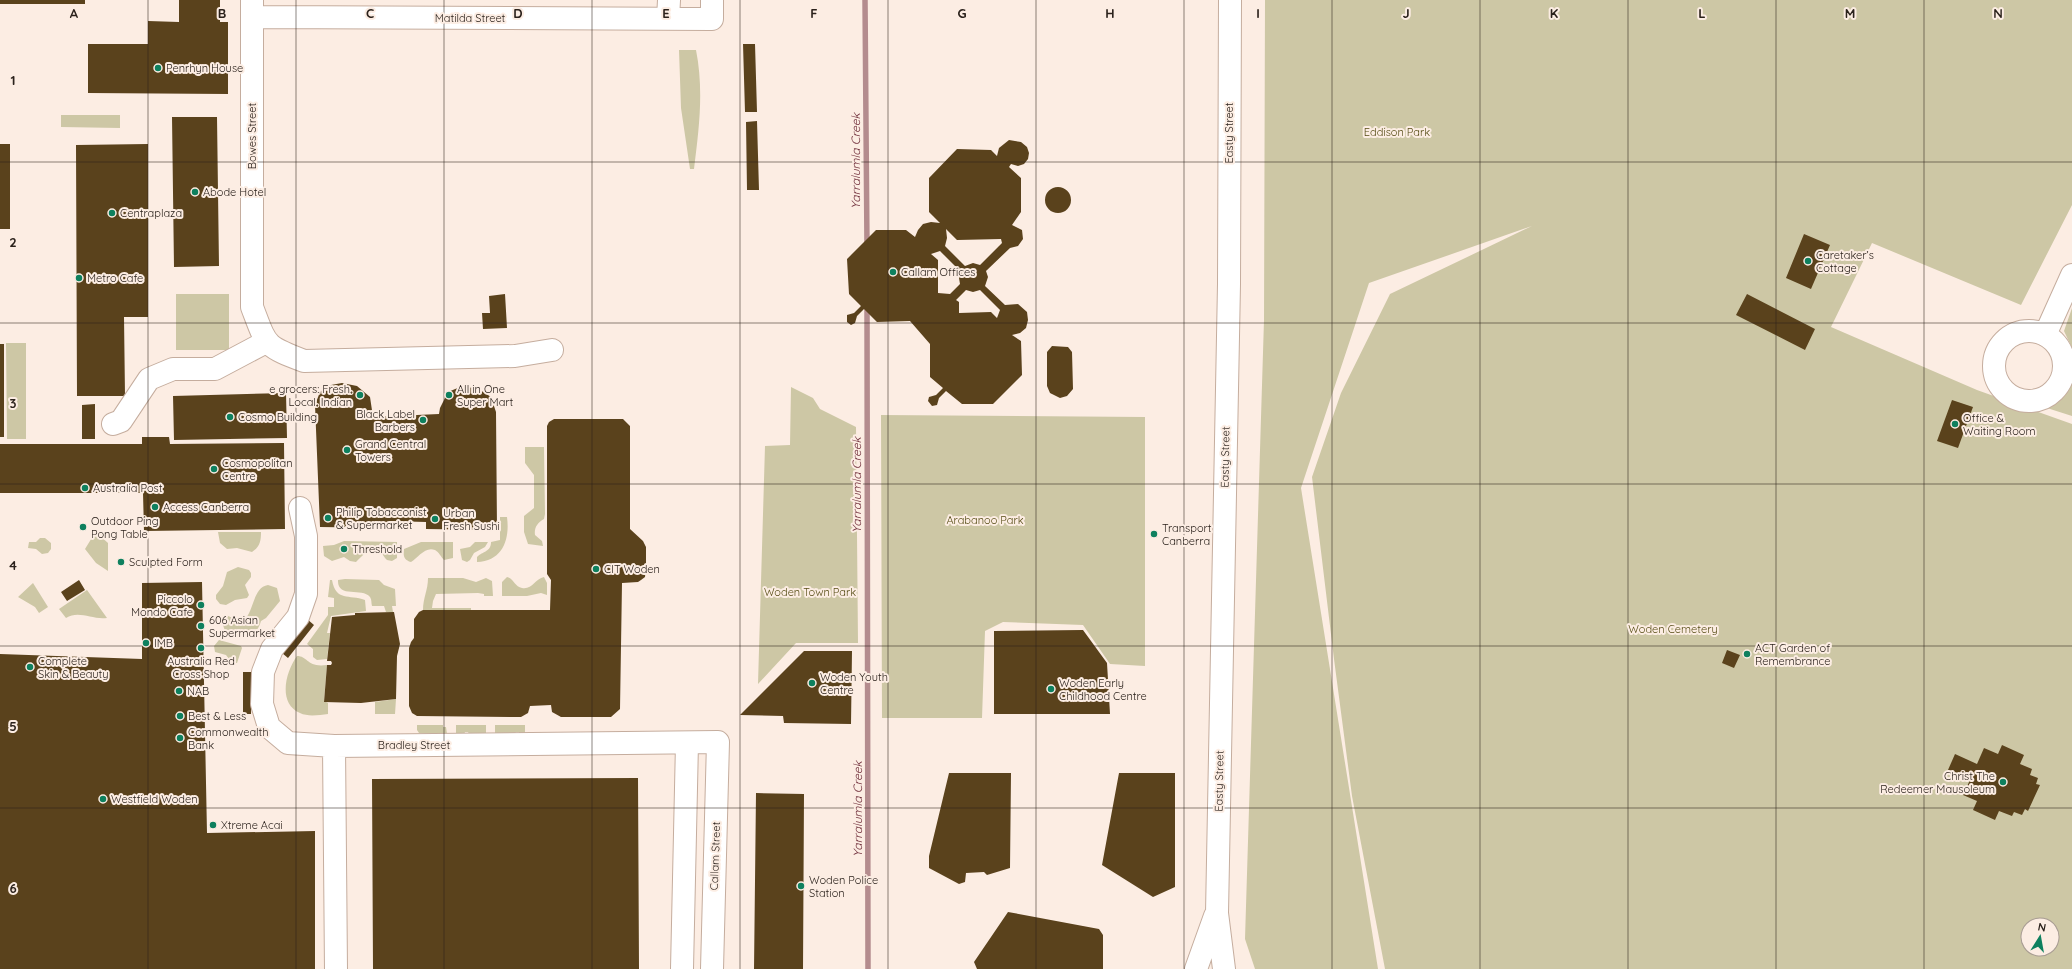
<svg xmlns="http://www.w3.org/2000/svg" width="2072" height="969" font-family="Quicksand,sans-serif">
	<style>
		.green { fill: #cdc7a5; fill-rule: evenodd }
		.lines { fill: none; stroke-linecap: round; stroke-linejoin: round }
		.stream { stroke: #b48c8e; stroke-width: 5.5 }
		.building { fill: #5a421c; fill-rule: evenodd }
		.minor-casing { stroke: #c5ad9e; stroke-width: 24 }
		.minor { stroke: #fff; stroke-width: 22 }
		.grid { fill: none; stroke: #2b221c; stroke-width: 1; stroke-opacity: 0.55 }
		.poi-dot { fill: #0e805e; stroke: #fcede3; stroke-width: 1.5 }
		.labels { text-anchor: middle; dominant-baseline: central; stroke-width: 4; stroke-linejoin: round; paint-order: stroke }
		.street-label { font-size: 11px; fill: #2b221c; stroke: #fcede3 }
		.poi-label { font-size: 11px; fill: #2b221c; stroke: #fcede3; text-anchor: start }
		.park-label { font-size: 11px; fill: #564c15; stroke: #fcede3 }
		.water-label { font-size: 12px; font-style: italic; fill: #71303c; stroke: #fcede3 }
		.grid-label { font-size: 13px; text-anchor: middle; font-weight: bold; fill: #2b221c; stroke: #fcede3; stroke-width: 4; stroke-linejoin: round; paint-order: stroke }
	</style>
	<rect width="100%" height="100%" fill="#fcede3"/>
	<path class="green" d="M1265,0H2072V205L2021,305L1872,243L1831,327L1977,390L2072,424V969H1385L1352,796L1334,659L1312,477L1341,393L1390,294L1532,226L1369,283L1301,488L1378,969H1255L1245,939L1264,320ZM2028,925H2052V949H2028Z
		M679,50H696C704,90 699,129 694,169H690L681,108Z
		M61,115H120V128L61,127Z
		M176,294H229V350H176Z
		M2072,308V348L2064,331Z
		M6,343H26V439H7Z
		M2072,368V416L2047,408L2069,380Z
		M791,387L813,398L820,409L856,427L858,643H796L758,684L765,446L790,445Z
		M881,415L1145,417V666L1110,664L1083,625L1003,622L985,631L982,718H882Z
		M525,447H544L545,514L544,519C537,523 534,528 535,535L542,541L543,546L528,544L524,532V516L534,508V475L525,463Z
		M500,517H507C510,539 503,561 477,562V557C483,551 491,552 491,542L500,540Z
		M218,532H261C261,541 260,547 252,552L237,548L227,549L220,543Z
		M99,535L108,543V571L96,563L85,549L93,536Z
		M40,538H45L51,543V549L48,553L42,554L36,549L28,548L29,542H36Z
		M344,541L397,542V558L392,561L387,560C384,558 384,555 381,553C371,545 363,555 356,562L350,561L344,557L332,561L324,556L323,546L334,545Z
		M421,542H453V558L444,560C441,557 439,552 435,550C425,546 418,558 411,562C404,560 403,556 404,549Z
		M475,542H488L485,547L474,553L470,560L467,562L462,560L460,549L470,547Z
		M238,567L249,570L251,573V577L245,585L249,595L247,598L235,600L226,605L220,604L216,599V595L223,586L227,572Z
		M507,577C514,579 515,587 522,588C532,590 535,579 544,577L547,583V595L541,593L527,596H502V582Z
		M428,578H463L476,582L486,578L492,581L493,596H484V594L478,593L436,594L433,601L432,608H471V610H423C423,598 428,590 428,578Z
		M345,579L379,580L384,585L395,589L396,606H392L393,612H386L384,606H372C371,603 372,600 370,597C362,587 337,599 338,580Z
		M330,580H332C336,602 349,594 365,600L366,611L331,616L327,633H330L327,659L317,660L313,657V649L307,644L328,615V607H334V598L328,597Z
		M33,583L48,607L39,613L35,607L18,597Z
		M268,585L277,588L280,601L266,618L261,621C257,638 238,642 225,631L222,622L226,615L237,620L246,618C254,608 254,587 268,585Z
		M87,590L107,618C92,620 79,610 66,618L59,609Z
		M219,640L241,646L242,648L237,663H232L226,655L215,652L214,646Z
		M297,656C308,656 307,668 327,665L324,701L328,703V714C319,715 308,717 300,713C277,703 286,671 297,656Z
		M396,699L395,714H375V702Z
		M417,725H443V727H446L447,734L419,733L417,730Z
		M456,725H486V734H469L468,732H465L464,735H456Z
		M495,725H525V734L519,735V732H516L515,734H495Z"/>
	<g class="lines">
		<path class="stream" d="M865,0L867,247
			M867,305L868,969"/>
	</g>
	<path class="building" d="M0,0H85V4H0Z
		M179,0H220V22H228V94L88,93V44H148V21L179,22Z
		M743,44H755L757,112H745Z
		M172,117H217L219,266L174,267Z
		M757,121L759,190H747L746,122Z
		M1009,140L1021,142L1027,147L1029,153L1028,159L1024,164L1018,166L1011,164L1009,167L1021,178V212L1012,225L1022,230L1023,239L1018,246L1010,248L986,271L988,277L985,286L1005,305L1018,304L1027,312L1028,320L1026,328L1020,333L1012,335L1021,341L1022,375L993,404H962L946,391L939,398L937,405L932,406L928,401L929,397L936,395L943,388L930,377V344L910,321L877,322L864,309L857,316L855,323L851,325L847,322V315L854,313L861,306L849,294L847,259L876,230H906L915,237L918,230L923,224L931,222L940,223L929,212V178L957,149L991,150L997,156L999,148ZM946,229L957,240L1001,239L1002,243L980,265L973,263L965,266L945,246L947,238ZM940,251L960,271L959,278L960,284L950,294L938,293V260L931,254ZM966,290L973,292L980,290L1000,310L997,318L991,312L959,313V302L956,300Z
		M0,144H10V229H0Z
		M148,144V317H124L125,396H77L76,145Z
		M1045 200a13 13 0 1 1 26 0a13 13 0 1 1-26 0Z
		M1804,234L1830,245L1811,289L1786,278Z
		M505,294L507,328L483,329L482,313H490L489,296Z
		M1747,294L1815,329L1805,350L1736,315Z
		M0,344H4V437H0Z
		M1052,346L1068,347L1072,352L1073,389L1067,396L1060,398L1050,393L1047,386V352Z
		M342,383L357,386L370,397L373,417L439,414L440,408L448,392L460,387L477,388L491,397L496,412L497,530L426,529V522L389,521V528L320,527L315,405L320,392L331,385Z
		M286,393L287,438L174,440L173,396Z
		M1952,400L1973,407L1958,448L1937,441Z
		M95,404V439H82V405Z
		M554,419H623L630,426V529L643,541L646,547V566L645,577L641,580L638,582L622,583L620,709L611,717H561L552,712L551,705L530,706L528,713L521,717L417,716L412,713L409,706V648L411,642L414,638V619L419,612L423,610H550L551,580L547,574V426L549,422Z
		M142,437H169L170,444L284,443L285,529L144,531L143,493H0V444H142Z
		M79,580L85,590L67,601L61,592Z
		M202,582L207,833L315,831V969H0V654L142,659V583Z
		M394,612L400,644L397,656L396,699L361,703L324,702L327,665H331L332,663L331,661H327L332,617L355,615V613Z
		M307,619L314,625L288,658L282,653Z
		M1083,630L1107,663L1110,714H994V631Z
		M1727,650L1740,655L1734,668L1722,663Z
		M804,651H852L851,724L784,723L783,716L740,715Z
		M243,672H252L251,714H243Z
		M2002,745L2024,755L2020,764L2032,769L2030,775L2038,778L2036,784L2040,785L2028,811L2025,809L2022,815L2014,812L2012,816L1999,811L1995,820L1973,810L1977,801L1963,795L1970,780L1948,770L1955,754L1977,764L1984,748L1998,754Z
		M949,773H1011L1010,868L987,875L984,872L966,873L965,882L959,884L929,868V856Z
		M1119,773H1175V887L1153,897L1102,865Z
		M638,778L639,969H373L372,779Z
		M756,793L804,794L803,969H754Z
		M1008,912L1099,929L1103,935V969H977L974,962Z"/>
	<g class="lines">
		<g class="minor-casing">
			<path id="minor" d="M252,0V307C267,346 264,346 304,361L515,356L552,350
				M252,17L712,19V0
				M668,19L669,0
				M1994 366a35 35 0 1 1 70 0a35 35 0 1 1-70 0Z
				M2045,335L2072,275
				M113,424L121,421L149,379L173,369H215L266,342
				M300,508L306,536V594L298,617L272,649L263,672L262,704L269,727L288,743L334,746L718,742L712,969
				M334,746L336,969
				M682,969L687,743
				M1196,969L1215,916
				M1224,969L1217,913L1229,284L1230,0"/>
		</g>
		<use href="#minor" class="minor"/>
	</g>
	<path class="grid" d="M148,0V969M296,0V969M444,0V969M592,0V969M740,0V969M888,0V969M1036,0V969M1184,0V969M1332,0V969M1480,0V969M1628,0V969M1776,0V969M1924,0V969M0,162H2072M0,323H2072M0,484H2072M0,646H2072M0,808H2072"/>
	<g class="poi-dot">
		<circle cx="158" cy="68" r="4"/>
		<circle cx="195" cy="192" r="4"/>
		<circle cx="112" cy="213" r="4"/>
		<circle cx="1808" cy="261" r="4"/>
		<circle cx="893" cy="272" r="4"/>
		<circle cx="79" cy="278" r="4"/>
		<circle cx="360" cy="395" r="4"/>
		<circle cx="449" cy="395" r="4"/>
		<circle cx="230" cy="417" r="4"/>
		<circle cx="423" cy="420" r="4"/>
		<circle cx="1955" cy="424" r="4"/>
		<circle cx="347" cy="450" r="4"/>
		<circle cx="214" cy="469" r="4"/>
		<circle cx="85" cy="488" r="4"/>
		<circle cx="155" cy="507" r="4"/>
		<circle cx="328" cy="518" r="4"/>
		<circle cx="435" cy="519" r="4"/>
		<circle cx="83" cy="527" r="4"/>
		<circle cx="1154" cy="534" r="4"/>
		<circle cx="344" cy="549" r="4"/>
		<circle cx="121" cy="562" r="4"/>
		<circle cx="596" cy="569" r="4"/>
		<circle cx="201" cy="605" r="4"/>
		<circle cx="201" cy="626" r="4"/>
		<circle cx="146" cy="643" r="4"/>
		<circle cx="201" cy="648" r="4"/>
		<circle cx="1747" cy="654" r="4"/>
		<circle cx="30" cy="667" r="4"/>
		<circle cx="812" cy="683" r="4"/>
		<circle cx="1051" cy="689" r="4"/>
		<circle cx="179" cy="691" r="4"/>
		<circle cx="180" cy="716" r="4"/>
		<circle cx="180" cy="738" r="4"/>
		<circle cx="2003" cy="782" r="4"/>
		<circle cx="103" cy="799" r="4"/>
		<circle cx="213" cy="825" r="4"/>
		<circle cx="801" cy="886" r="4"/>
	</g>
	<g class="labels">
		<g class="street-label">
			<text x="470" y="18">Matilda Street</text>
			<text transform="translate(1229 133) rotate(-90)">Easty Street</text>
			<text transform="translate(252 136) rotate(-90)">Bowes Street</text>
			<text transform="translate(1225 457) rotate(-89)">Easty Street</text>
			<text x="414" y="745">Bradley Street</text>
			<text transform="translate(1219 781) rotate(-89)">Easty Street</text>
			<text transform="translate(715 856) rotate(-88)">Callam Street</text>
		</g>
		<g class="poi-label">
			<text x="166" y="68">Penrhyn House</text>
			<text x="203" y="192">Abode Hotel</text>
			<text x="120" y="213">Centraplaza</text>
			<text x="1816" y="255">Caretaker’s<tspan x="1816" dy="13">Cottage</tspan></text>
			<text x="901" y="272">Callam Offices</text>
			<text x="87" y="278">Metro Cafe</text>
			<text x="352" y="389" text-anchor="end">e grocers: Fresh.<tspan x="352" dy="13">Local. Indian</tspan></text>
			<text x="457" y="389">All in One<tspan x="457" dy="13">Super Mart</tspan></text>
			<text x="415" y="414" text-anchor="end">Black Label<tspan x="415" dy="13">Barbers</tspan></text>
			<text x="238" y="417">Cosmo Building</text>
			<text x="1963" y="418">Office &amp;<tspan x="1963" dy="13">Waiting Room</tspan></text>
			<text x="355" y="444">Grand Central<tspan x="355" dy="13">Towers</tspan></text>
			<text x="222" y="463">Cosmopolitan<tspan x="222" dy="13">Centre</tspan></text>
			<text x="93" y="488">Australia Post</text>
			<text x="163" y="507">Access Canberra</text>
			<text x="336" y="512">Philip Tobacconist<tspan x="336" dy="13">&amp; Supermarket</tspan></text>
			<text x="443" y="513">Urban<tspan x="443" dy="13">Fresh Sushi</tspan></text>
			<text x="91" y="521">Outdoor Ping<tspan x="91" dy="13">Pong Table</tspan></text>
			<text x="1162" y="528">Transport<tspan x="1162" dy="13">Canberra</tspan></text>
			<text x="352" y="549">Threshold</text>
			<text x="129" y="562">Sculpted Form</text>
			<text x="604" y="569">CIT Woden</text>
			<text x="193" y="599" text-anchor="end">Piccolo<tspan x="193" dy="13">Mondo Cafe</tspan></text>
			<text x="209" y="620">606 Asian<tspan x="209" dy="13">Supermarket</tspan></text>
			<text x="154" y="643">IMB</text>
			<text x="1755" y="648">ACT Garden of<tspan x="1755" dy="13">Remembrance</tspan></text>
			<text x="38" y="661">Complete<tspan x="38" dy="13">Skin &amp; Beauty</tspan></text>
			<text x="201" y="661" text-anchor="middle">Australia Red<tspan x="201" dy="13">Cross Shop</tspan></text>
			<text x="820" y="677">Woden Youth<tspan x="820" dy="13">Centre</tspan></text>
			<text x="1059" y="683">Woden Early<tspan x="1059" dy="13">Childhood Centre</tspan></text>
			<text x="187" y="691">NAB</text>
			<text x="188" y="716">Best &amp; Less</text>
			<text x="188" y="732">Commonwealth<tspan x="188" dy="13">Bank</tspan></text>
			<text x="1995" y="776" text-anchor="end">Christ The<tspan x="1995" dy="13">Redeemer Mausoleum</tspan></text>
			<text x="111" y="799">Westfield Woden</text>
			<text x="221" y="825">Xtreme Acai</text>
			<text x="809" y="880">Woden Police<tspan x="809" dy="13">Station</tspan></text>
		</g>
		<g class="park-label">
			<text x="1397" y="132">Eddison Park</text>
			<text x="985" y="520">Arabanoo Park</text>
			<text x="810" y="592">Woden Town Park</text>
			<text x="1673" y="629">Woden Cemetery</text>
		</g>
		<g class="water-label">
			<text transform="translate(855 161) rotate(-90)">Yarralumla Creek</text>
			<text transform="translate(856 485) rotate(-90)">Yarralumla Creek</text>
			<text transform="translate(857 809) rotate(-90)">Yarralumla Creek</text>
		</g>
	</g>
	<g class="grid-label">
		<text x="74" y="18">A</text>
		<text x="222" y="18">B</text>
		<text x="370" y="18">C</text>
		<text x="518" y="18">D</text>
		<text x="666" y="18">E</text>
		<text x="814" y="18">F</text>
		<text x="962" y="18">G</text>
		<text x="1110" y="18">H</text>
		<text x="1258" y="18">I</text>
		<text x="1406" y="18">J</text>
		<text x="1554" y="18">K</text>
		<text x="1702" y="18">L</text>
		<text x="1850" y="18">M</text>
		<text x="1998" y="18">N</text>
		<text x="13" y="85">1</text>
		<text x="13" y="247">2</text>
		<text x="13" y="408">3</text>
		<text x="13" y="570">4</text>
		<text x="13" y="731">5</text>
		<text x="13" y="893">6</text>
	</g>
	<g transform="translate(2040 937) rotate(11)"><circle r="19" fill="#fcede3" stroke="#a89c93"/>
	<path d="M0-3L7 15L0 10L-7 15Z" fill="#0e805e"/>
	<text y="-6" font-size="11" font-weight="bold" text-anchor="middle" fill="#2b221c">N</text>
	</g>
</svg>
